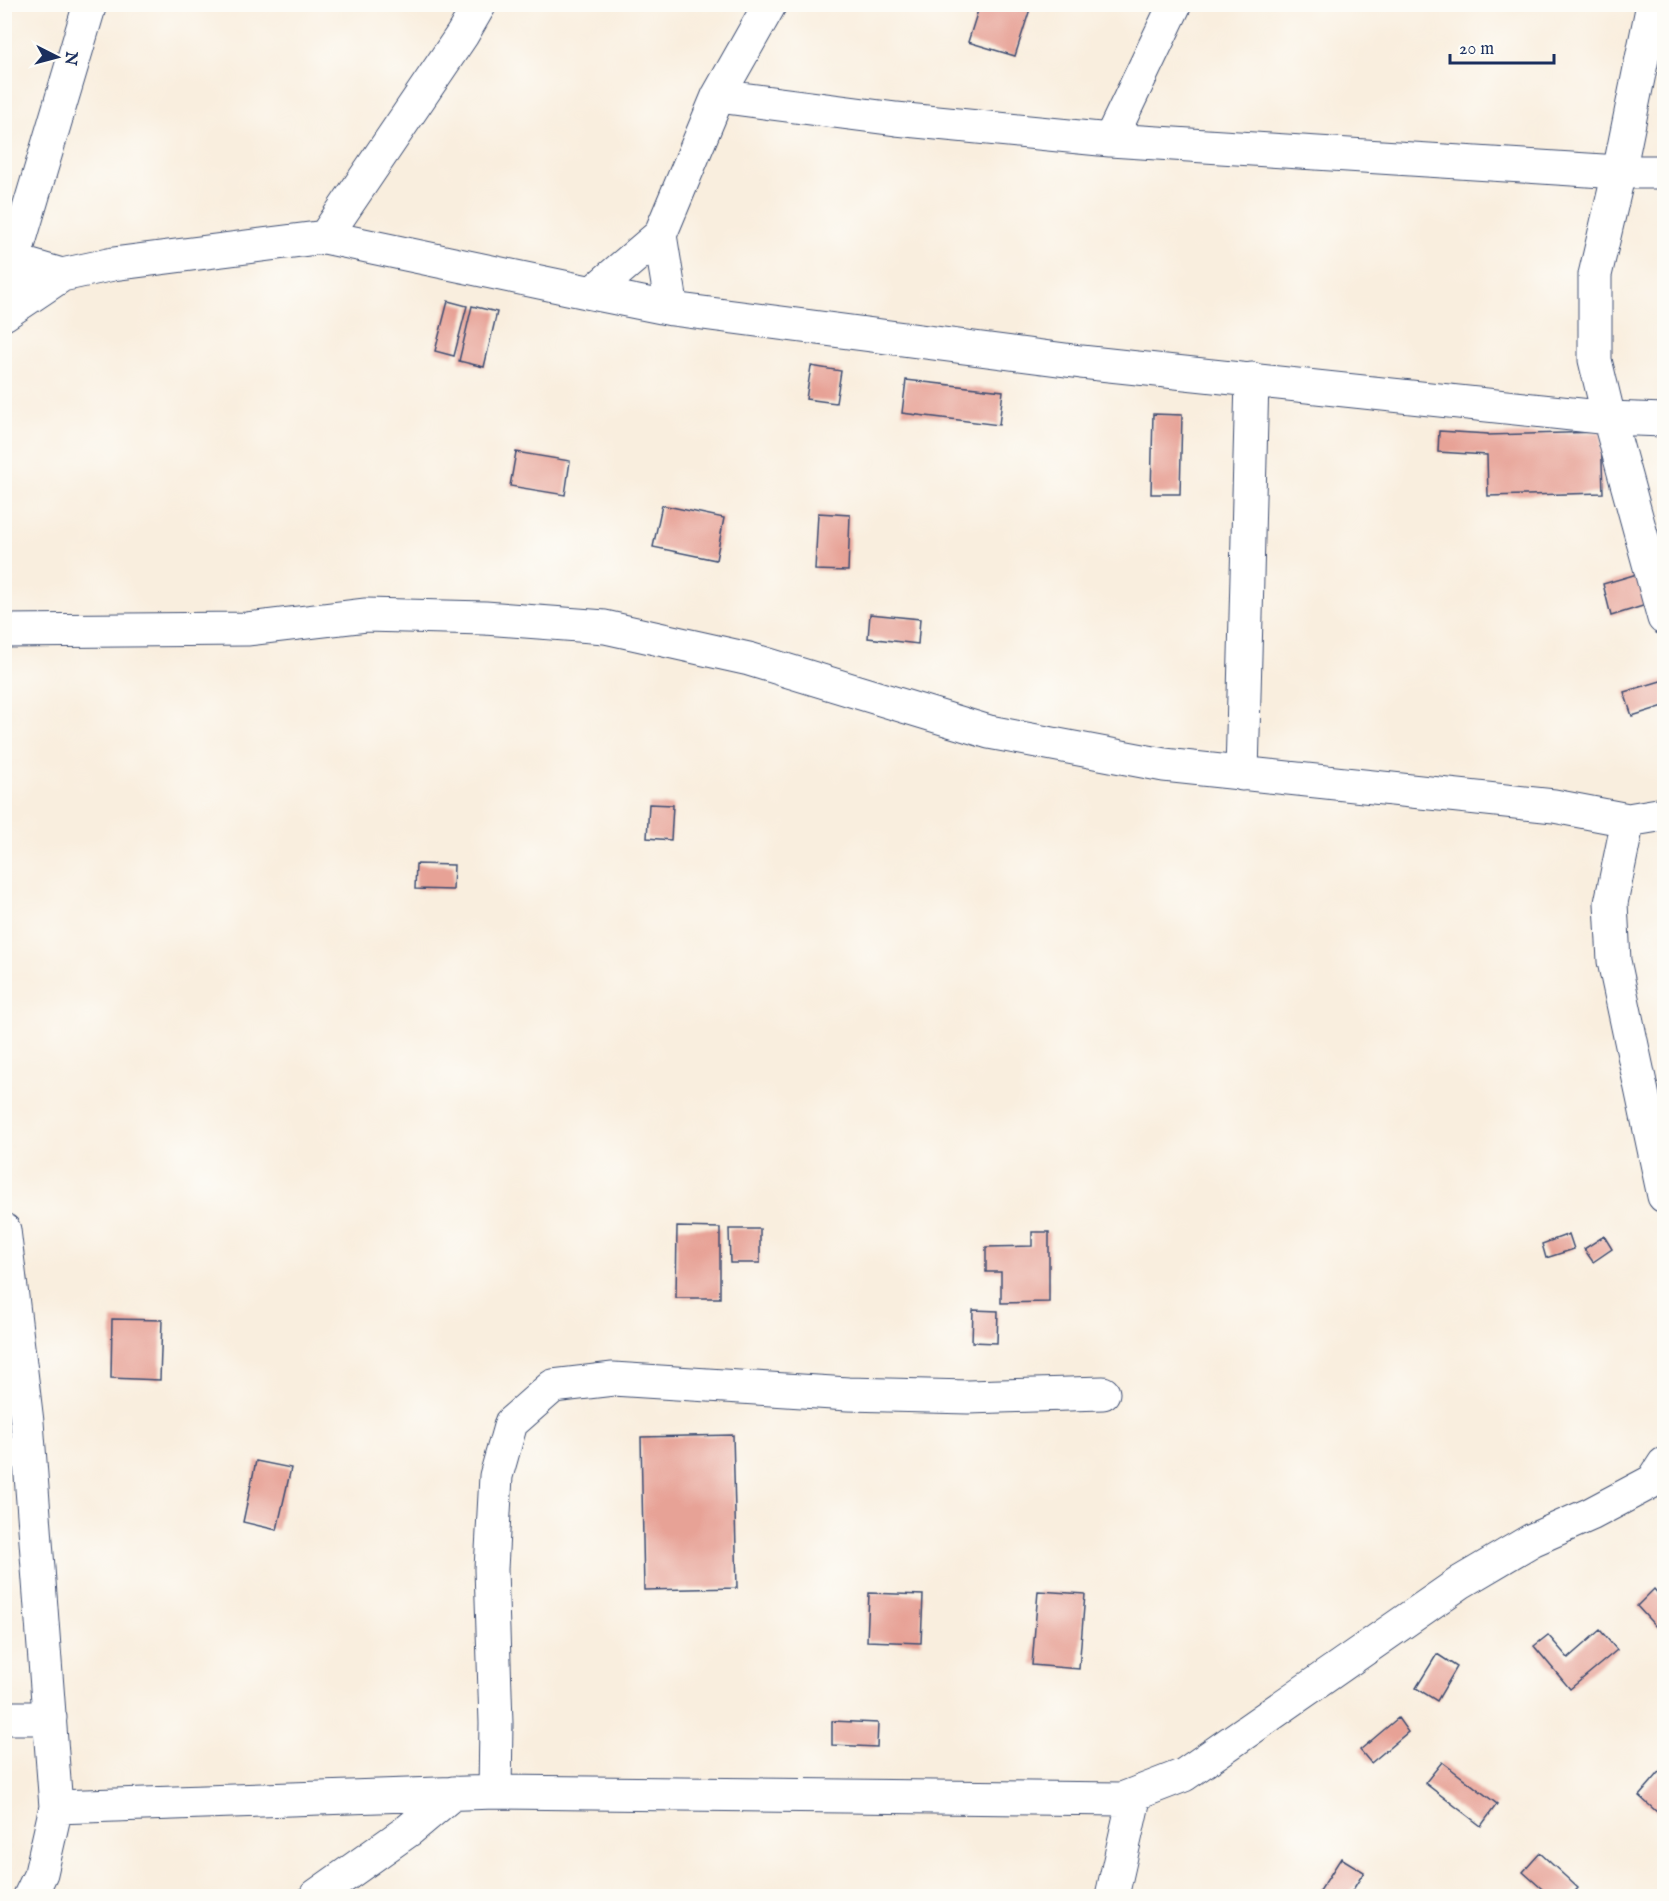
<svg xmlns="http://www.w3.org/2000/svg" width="1669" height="1901" font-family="'IM FELL English',serif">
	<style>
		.building { fill: #e7a296 }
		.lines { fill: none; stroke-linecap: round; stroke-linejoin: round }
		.street-casing { stroke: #3c4c71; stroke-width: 35 }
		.street { stroke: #fff; stroke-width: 33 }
	</style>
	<rect width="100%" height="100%" fill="#fdfcf7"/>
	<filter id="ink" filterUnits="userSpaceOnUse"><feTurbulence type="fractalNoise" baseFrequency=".0167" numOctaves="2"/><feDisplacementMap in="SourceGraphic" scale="12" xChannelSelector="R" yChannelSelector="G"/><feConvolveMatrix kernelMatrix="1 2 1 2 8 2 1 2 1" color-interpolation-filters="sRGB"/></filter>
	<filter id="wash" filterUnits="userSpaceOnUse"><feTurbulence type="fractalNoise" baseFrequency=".008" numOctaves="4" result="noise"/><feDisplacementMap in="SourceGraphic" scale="24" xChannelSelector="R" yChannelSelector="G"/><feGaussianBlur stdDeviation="1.35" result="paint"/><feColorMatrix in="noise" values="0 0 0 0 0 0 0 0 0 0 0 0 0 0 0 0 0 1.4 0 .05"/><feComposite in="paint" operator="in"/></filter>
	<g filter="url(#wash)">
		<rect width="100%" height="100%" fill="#f9eede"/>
		<g id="blocks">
			<path class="building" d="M980,4H1015L1030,9L1015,56L968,42Z
				M448,301L467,306L454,356L435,351Z
				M472,306L497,312L484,367L459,361Z
				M811,366L841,371L836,403L806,399Z
				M906,380L1003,391L999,425L902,413Z
				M1153,414L1182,415L1180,494H1151Z
				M1439,431L1488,434V435L1601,432L1603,493L1488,496L1487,455L1438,452Z
				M516,452L570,461L565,495L510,486Z
				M662,505L724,518L716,560L653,547Z
				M818,513L850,515L848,571L815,570Z
				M1637,574L1646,605L1611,616L1603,584Z
				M870,614L920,619L918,644L868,638Z
				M1664,680V706L1632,716L1624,692Z
				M649,804L673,805L671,840L647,838Z
				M416,864L454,865L453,890L415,889Z
				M677,1227L720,1228V1298H676Z
				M729,1229H760V1263H730Z
				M1032,1232H1049V1302L1001,1303V1272H986V1247L1032,1246Z
				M1569,1234L1574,1249L1546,1258L1542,1244Z
				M1604,1236L1612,1249L1593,1262L1584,1249Z
				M973,1310L998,1311L997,1343L972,1342Z
				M112,1319L162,1320L160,1380L111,1378Z
				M733,1435L737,1588L644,1590L641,1437Z
				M256,1461L291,1468L277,1530L243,1522Z
				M1654,1589L1659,1595L1664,1590V1621L1657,1628L1637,1606Z
				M1038,1591L1085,1594L1079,1669L1032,1665Z
				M869,1593L923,1595L921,1643L867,1641Z
				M1600,1630L1617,1650L1570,1689L1534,1646L1548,1635L1568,1658Z
				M1437,1654L1457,1667L1437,1701L1416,1688Z
				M1398,1718L1408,1732L1371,1763L1360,1750Z
				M832,1721L878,1723L877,1747L832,1745Z
				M1442,1762L1497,1804L1481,1826L1425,1783Z
				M1664,1767V1804L1657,1812L1639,1796Z
				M1540,1853L1578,1888L1571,1896H1550L1523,1872Z
				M1341,1858L1364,1872L1349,1896H1322L1318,1894Z"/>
		</g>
	</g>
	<g filter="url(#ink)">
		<use href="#blocks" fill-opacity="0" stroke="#3c4c71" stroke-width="1.5"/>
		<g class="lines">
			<g class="street-casing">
				<path id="street" d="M1653,4L1619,172L1595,275V360L1609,418L1664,618
					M718,96L896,119L1110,140L1619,172H1664
					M1110,140L1175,4
					M325,237L462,35L480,4
					M14,261L62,275L113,264L325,237L592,293L672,309L1081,362L1609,418L1664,420
					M4,293L90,4
					M592,293L660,235
					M672,309L660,235L718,96L770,4
					M4,314L62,275
					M4,631L247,629L366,615L485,618L605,627L749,659L989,732L1164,765L1554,806L1628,820L1664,814
					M1242,774L1252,379
					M1628,820L1611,903L1614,961L1664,1196
					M4,1230L27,1422L56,1807L41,1873L30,1896
					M4,1718H50
					M495,1792L496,1723L491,1569L496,1476L511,1423L553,1386L613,1379L848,1394L968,1397L1103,1393
					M56,1807L495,1792L1122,1799L1184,1775L1461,1582L1532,1540L1591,1514L1653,1481L1664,1464
					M316,1896L409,1830L453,1793
					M1112,1896L1135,1794"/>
			</g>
			<use href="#street" class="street"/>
		</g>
	</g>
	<rect width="1669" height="1901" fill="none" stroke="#fdfcf7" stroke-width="24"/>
	<g transform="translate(57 57) rotate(96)" stroke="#fdfcf7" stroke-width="4.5" paint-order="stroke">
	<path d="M0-4.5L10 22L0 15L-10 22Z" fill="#1b2f5e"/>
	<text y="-9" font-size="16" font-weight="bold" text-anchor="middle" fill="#1b2f5e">N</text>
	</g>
	<path d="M1450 54v9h104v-9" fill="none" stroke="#1b2f5e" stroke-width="3"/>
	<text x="1459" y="54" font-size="18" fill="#1b2f5e" stroke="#fdfcf7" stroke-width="4.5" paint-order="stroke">20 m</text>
</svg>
